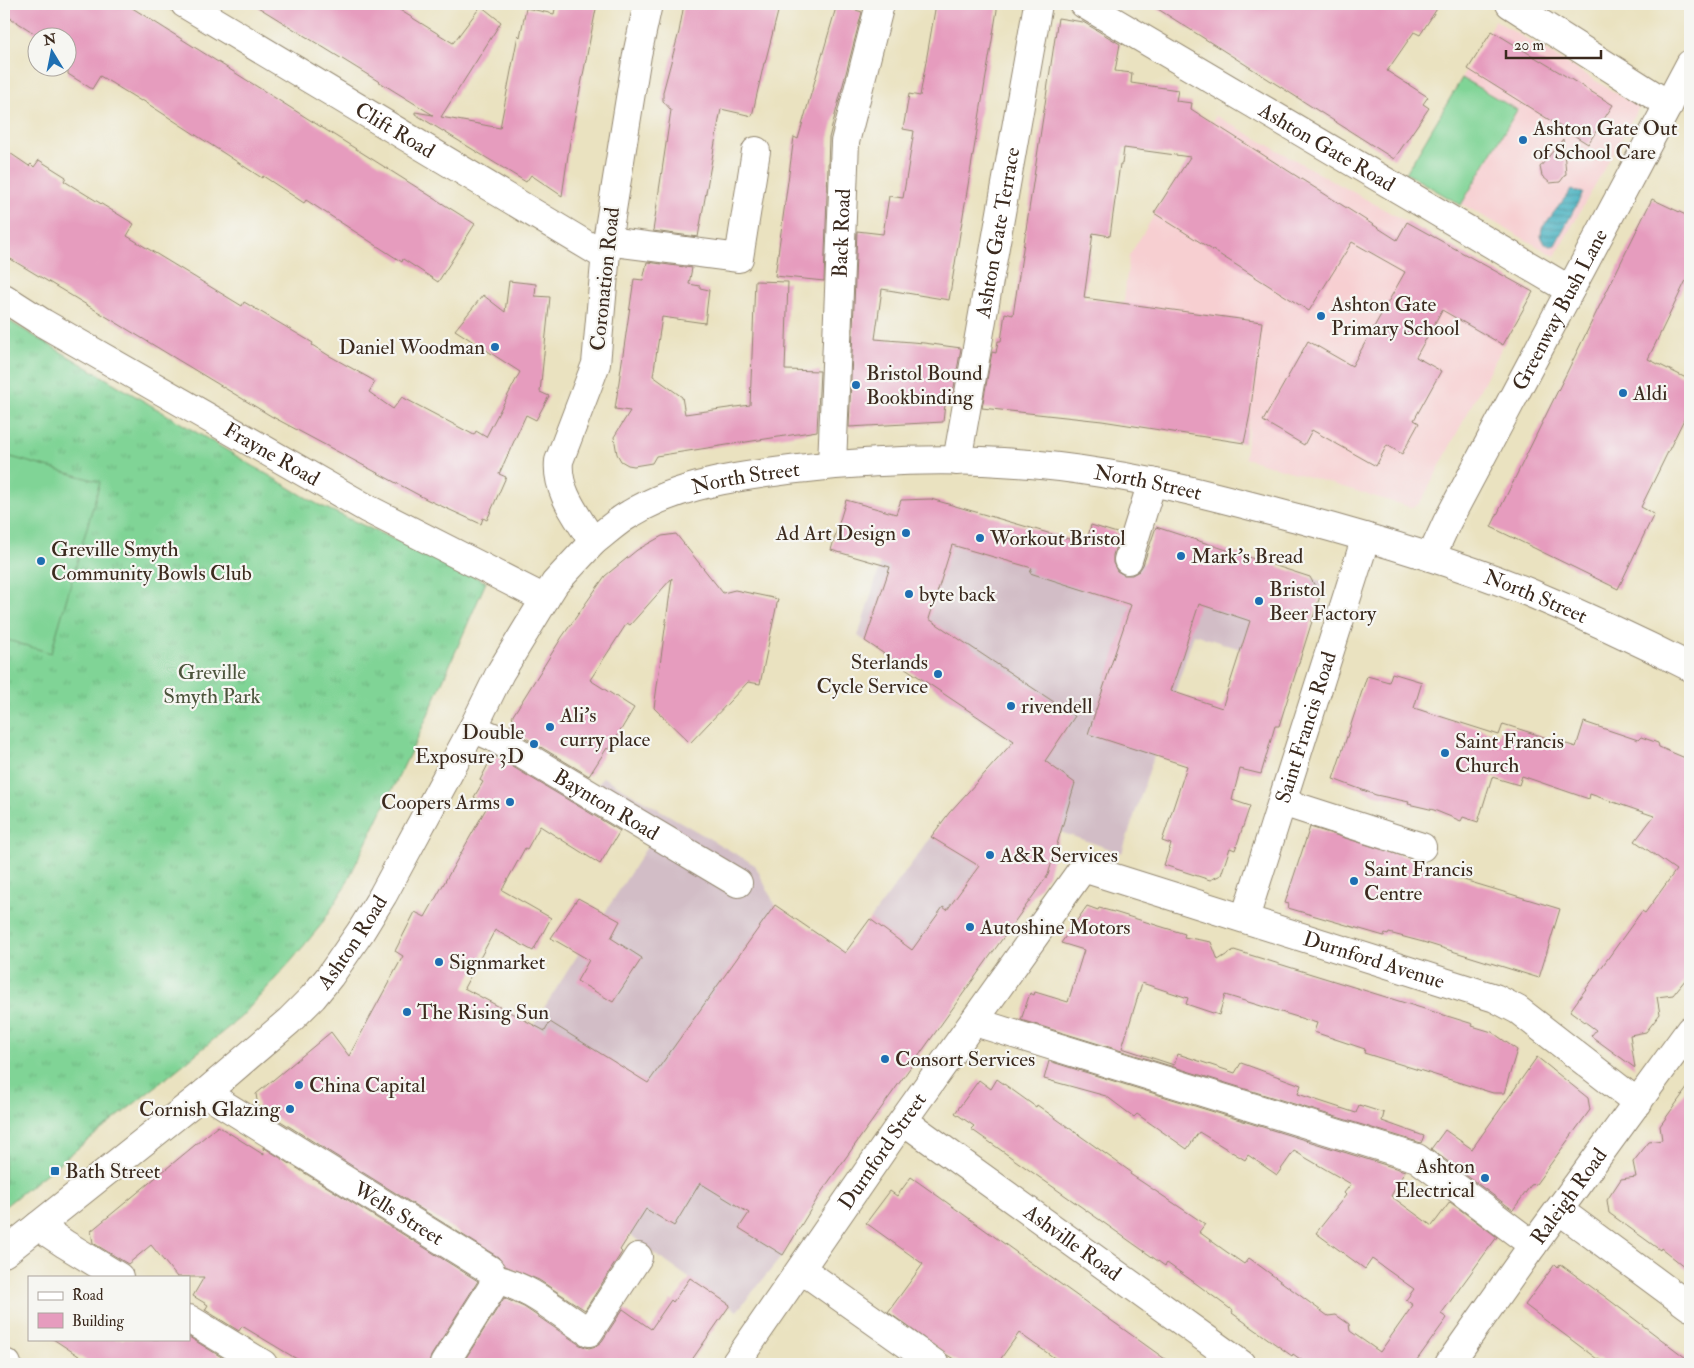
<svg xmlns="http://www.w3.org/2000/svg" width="1694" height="1368" font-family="'IM FELL Double Pica',serif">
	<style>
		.built { fill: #f7cfd1 }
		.industrial { fill: #d2bdc6 }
		.grass { fill: url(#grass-tufts); stroke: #5e7f5a }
		.pitch { fill: #80d496; stroke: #5e7f5a }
		.water { fill: url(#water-rules); stroke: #3f6d6f }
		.building { fill: #e69cbe; fill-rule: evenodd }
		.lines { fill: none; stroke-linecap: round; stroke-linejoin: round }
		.minor-casing { stroke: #92866f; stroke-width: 30 }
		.major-casing { stroke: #92866f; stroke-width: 30 }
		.minor { stroke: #fff; stroke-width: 28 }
		.major { stroke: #fff; stroke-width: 28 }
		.poi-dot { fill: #1f6fb2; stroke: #f6f6f2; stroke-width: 2 }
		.labels { text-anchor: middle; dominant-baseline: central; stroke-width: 4.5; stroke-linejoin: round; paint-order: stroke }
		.poi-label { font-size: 21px; fill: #3b2a1e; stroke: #f6f6f2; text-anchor: start }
		.street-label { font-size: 21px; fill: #3b2a1e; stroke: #f6f6f2 }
		.park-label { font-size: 21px; fill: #4c543c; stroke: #f6f6f2 }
	</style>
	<defs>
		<pattern id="grass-tufts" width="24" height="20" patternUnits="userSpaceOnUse" patternTransform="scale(1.25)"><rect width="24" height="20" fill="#80d496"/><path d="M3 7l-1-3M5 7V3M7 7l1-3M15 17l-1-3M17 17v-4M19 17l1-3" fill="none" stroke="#70b681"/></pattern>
		<pattern id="water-rules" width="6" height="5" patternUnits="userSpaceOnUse" patternTransform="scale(1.25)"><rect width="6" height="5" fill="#43b0c0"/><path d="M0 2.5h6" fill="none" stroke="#398f9b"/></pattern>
	</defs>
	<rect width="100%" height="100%" fill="#f6f6f2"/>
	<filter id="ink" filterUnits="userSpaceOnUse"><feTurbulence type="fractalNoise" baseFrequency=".02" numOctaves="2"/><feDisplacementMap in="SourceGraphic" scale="10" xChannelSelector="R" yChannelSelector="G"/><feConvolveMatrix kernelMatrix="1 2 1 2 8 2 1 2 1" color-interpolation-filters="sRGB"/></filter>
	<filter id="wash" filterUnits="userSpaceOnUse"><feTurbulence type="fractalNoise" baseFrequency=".0096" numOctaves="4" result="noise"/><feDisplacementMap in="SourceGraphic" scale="20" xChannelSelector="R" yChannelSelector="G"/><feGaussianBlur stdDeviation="1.12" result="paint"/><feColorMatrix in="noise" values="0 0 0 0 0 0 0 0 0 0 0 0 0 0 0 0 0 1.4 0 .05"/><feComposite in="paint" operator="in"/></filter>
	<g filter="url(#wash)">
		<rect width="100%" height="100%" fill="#eae2c0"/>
		<path class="built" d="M1495,20L1639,107L1555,256L1406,173Z
			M1216,116L1533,292L1503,345L1421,502L1416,506L1410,507L1245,458L1257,355L1121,329L1129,256Z"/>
		<path class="industrial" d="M931,499L1085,544L1091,525L1114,532L1108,554L1144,564L1156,527L1324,582L1293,666L1194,634L1122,853L1060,832L1048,874L822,1191L783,1255L737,1311L653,1253L630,1234L465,1132L524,1043L533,1025L652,839L586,803L603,777L755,865L775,905L845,953L949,813L1013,742L858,636L901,500Z"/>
		<path class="grass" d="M4,318L317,504L486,582L419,735L343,890L321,925L292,960L241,1017L169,1076L4,1207Z"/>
		<path class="pitch" d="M1462,78L1517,110L1461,205L1406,173Z
			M4,455L100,482L51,653L4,639Z"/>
		<path class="water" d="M1571,190L1583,193L1555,245L1551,246L1545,244L1541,236L1542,228Z"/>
		<g id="blocks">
			<path class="building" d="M4,4H126L475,224L438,282L403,259L402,262L306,200L304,203L263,176L262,178L142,100L141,101L100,76L92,89L68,74V38H42L4,14Z
				M253,4H390L453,43L481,6L501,22L441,117L500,128L518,35L520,37L526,8L554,14L556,4H597L570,141L562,196L531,175L526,182L415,114V112L433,115Z
				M684,4H780L765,63H764L752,116L721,109L698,237L653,231L671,110L663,101V92L679,32Z
				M837,4L862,12L829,138L824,281L775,276L794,137L798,139Z
				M936,4H998L949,300L882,289L875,339L924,343L961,348L951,404H945L943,422L849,427L857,231L883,234L889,196L903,198L914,131L903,129L906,112L909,94L920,96Z
				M1150,4H1440L1420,35L1414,32L1387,71L1428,97L1423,104L1429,108L1394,159Z
				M1058,18L1083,22L1120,44L1115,71L1132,73L1131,83L1178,90L1176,101L1192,103L1191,109L1397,240L1407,222L1533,292L1503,345L1442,310L1416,357L1441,371L1414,420L1419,423L1402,454L1387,445L1376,466L1312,430L1304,445L1263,421L1308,341L1352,366L1405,272L1352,242L1309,311L1154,213L1190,157L1124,148L1122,164H1120L1110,236L1093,233L1084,298L1262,322L1250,414L1244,443L1102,421L982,408L992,352L996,353L998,341H1001L1005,313L1013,315Z
				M1492,31L1613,105L1588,144L1468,69Z
				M1563,139L1566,174L1560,182L1550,183L1542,176L1540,167Z
				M4,149L29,166L31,164L34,167L39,160L66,177L64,181L134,224L127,236L242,306L244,302L313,343L312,345L328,355L371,379L375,382L369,392L393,409L402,397L474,435L476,431L486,437L520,372L455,330L483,295L505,312L509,281L536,284L535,296L550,297L540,392L549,396L536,420L526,415L499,474L506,477L487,520L483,518L481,524L428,500L271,416L4,255Z
				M1652,199L1690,217V272L1648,359L1690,380V407L1641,507L1654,514L1618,589L1491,527Z
				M647,262L692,268L689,284L700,286V288L709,290L705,323L662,317L653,376L682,397L685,414L750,405L755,281L788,282L785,370L820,371L817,431L656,456L652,463L634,466L628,465L621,461L617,454L614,437L630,411L615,409L634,279L643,280Z
				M931,499L1086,544L1091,525L1120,534L1113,555V563L1117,571L1124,575H1132L1139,571L1143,565L1156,527L1310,577L1320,596L1279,726H1275L1261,774L1240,769L1232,800L1250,806L1235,850L1230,848L1221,875L1210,880L1164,865L1171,844L1162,841L1187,766L1088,734L1131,605L1030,573L1032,568L952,545L929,619L1075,716L1045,761L1075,783L1048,875L822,1191L783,1255L739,1228L749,1213L700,1183L674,1226L646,1209L620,1250L622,1252L585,1310L539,1280L505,1266L498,1257L258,1107L256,1094L331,1032L349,1056L403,956L395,951L415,912L425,917L488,805L474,797L483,782L480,780L493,755L620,831L600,864L540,826L527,849L525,848L502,890L551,918L533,951L495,930L464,988L545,1031L550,1022L648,1083L775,905L845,953L870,919L912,950L943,907L947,910L979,866L931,837L949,813L1014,741L865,641L890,567L831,550L846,500L896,514L901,500ZM1199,604L1250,621L1222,708L1171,691Z
				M676,534L723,593L735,590L778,599L760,684L748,682L690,743L654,708L672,578L630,625L627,623L590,680L634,708L609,750L607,748L589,776L509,728L514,718L512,717L562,637L605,576L637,550L662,536Z
				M1392,673L1422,682L1414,708L1499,735L1503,724L1576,747L1584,722L1638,740L1641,737L1658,743L1659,747L1690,760V974L1673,995L1657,997L1660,1014L1646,1032L1630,1035L1635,1068L1591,1036L1596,1030L1570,1011L1642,911L1645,913L1676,870L1635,841L1654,816L1590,794L1589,799L1522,776L1519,785L1492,777L1478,822L1463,817L1461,821L1434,810L1408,804L1409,802L1376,795L1333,779L1367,676L1389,682Z
				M1310,827L1422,862L1421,865L1464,880L1560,909L1539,978L1423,942L1389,933L1388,935L1385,934L1384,936L1288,908L1289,904L1285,903Z
				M578,898L620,921L611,938L642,958L613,1002L577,981L589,960L551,938Z
				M1087,906L1098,910L1099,908L1114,912L1185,934L1184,937L1211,942L1218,960L1234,950L1473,1024L1472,1026L1492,1032L1517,1050L1504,1093H1493L1364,1053L1365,1049L1314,1032L1317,1023L1225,995L1219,1015L1186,1004L1188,998L1142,983L1122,1048L1174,1065L1178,1054L1235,1073L1241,1063L1301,1085L1298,1094L1356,1113L1359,1105L1384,1113L1382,1121L1424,1136L1421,1143L1021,1020L1030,993L1034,995L1035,992L1068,1002L1084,950L1061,943Z
				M1537,1057L1588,1098L1590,1110L1536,1184L1531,1185L1513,1210L1431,1149L1445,1130L1472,1149Z
				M1049,1061L1405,1171L1391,1196L1432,1226L1450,1202L1497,1237L1441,1314L1447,1318L1414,1364H1307L1293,1354L1292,1356L1232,1313L1233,1311L1198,1285L1167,1263L1165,1266L971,1129L974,1126L955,1113L979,1080L991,1089L997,1079L1036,1107L1037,1105L1131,1172L1130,1174L1205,1224L1199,1232L1224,1250L1244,1264L1249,1258L1328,1316L1336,1315L1349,1324L1350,1331L1380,1352L1413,1305L1406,1300L1414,1289L1372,1259L1365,1269L1316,1233L1346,1195L1344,1193L1351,1184L1294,1151L1277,1175L1248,1155L1245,1160L1199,1132L1187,1149L1137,1114L1134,1117L1106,1096L1044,1079Z
				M1690,1084V1271L1661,1248L1660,1250L1609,1213L1607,1200L1621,1179L1636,1177L1633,1162L1649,1142L1662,1140L1660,1126Z
				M218,1126L264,1155L263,1147L478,1281L431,1356L429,1364H305L242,1326L239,1331L205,1310L208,1305L193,1296L204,1277H177L151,1245L128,1264L93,1243L91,1231Z
				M911,1177L935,1194L1172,1364H1063L1019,1333L997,1364H962L947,1355L888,1312L923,1264L866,1223L890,1191L897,1196Z
				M1555,1264L1558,1267L1560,1264L1604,1296L1690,1361V1364H1606L1598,1358L1597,1359L1525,1305Z
				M690,1278L730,1305L689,1364H462L504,1298L524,1307L580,1345L589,1348L596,1346L602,1341L623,1309L651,1329L671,1300L673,1302Z
				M189,1337L223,1358L219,1364H91L53,1339H189Z"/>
		</g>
	</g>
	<g filter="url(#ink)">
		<use href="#blocks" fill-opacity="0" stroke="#92866f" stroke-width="1"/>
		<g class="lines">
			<g class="minor-casing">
				<g id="minor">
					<path id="s1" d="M185,4L605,256"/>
					<path id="s2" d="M1084,4L1570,290"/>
					<path d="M1510,4L1669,105"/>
					<path d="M607,241L739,258L756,151"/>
					<path id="s3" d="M4,298L43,323L368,509L545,599"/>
					<path id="s4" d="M957,461L1038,4"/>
					<path id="s5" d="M832,465L845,142L880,4"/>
					<path id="s6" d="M1431,557L1447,522L1690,64"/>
					<path d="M1128,560L1152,482"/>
					<path id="s7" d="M473,728L493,737L738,883"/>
					<path d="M1282,802L1422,847"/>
					<path id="s8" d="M1245,918L1366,537"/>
					<path d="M975,1022L1417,1158L1533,1245"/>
					<path id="s9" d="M205,1093L490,1270L494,1279L492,1288L444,1364"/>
					<path id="s10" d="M904,1121L1241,1364"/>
					<path d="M1559,1210L1690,1307"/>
					<path d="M38,1226L65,1244L119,1277"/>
					<path id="s11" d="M4,1253L205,1093L289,1021L313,997L330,976L361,931L383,895L473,728L500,673L545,599L555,583L593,542"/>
					<path d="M801,1269L935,1364"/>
					<path d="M494,1279C529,1286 559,1313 589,1332L638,1257"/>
					<path d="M189,1319L263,1364"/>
					<path d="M4,1363L7,1364"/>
					<path id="s12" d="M735,1364L897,1129L1083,868L1495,998L1518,1010L1638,1103"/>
					<path id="s13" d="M1449,1364L1533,1245L1690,1030"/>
				</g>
			</g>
			<g class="major-casing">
				<g id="major">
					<path id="s14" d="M648,4L637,55L607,241L596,364L559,461C556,492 578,517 593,542C605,533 617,521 630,514C682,482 747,475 807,468C904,457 1005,457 1101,473C1167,483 1232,501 1297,518C1375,539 1453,562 1528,592C1583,615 1637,640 1690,667"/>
				</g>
			</g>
			<use href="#minor" class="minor"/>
			<use href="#major" class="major"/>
		</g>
	</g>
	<g class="poi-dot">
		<circle cx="1523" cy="140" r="5"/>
		<circle cx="1321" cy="316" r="5"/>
		<circle cx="495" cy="347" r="5"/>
		<circle cx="856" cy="385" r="5"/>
		<circle cx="1623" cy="393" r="5"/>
		<circle cx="906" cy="533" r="5"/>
		<circle cx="980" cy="538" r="5"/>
		<circle cx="1181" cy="556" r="5"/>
		<circle cx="41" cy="561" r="5"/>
		<circle cx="909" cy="594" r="5"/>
		<circle cx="1259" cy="601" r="5"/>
		<circle cx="938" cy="674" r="5"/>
		<circle cx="1011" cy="706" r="5"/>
		<circle cx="550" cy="727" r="5"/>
		<circle cx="534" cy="744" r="5"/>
		<circle cx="1445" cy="753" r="5"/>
		<circle cx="510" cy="802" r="5"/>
		<circle cx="990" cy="855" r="5"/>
		<circle cx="1354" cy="881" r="5"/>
		<circle cx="970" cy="927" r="5"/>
		<circle cx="439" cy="962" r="5"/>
		<circle cx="407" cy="1012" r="5"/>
		<circle cx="885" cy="1059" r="5"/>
		<circle cx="299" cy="1085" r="5"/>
		<circle cx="290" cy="1109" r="5"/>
		<rect x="50" y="1166" width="10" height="10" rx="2.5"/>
		<circle cx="1485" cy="1178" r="5"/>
	</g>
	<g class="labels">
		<g class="poi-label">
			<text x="1533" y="128">Ashton Gate Out<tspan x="1533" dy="24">of School Care</tspan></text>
			<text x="1331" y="304">Ashton Gate<tspan x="1331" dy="24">Primary School</tspan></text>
			<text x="485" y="347" text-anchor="end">Daniel Woodman</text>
			<text x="866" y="373">Bristol Bound<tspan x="866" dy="24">Bookbinding</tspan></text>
			<text x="1633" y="393">Aldi</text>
			<text x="896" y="533" text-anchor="end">Ad Art Design</text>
			<text x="990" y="538">Workout Bristol</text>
			<text x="51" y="549">Greville Smyth<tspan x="51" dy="24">Community Bowls Club</tspan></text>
			<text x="1191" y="556">Mark's Bread</text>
			<text x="1269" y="589">Bristol<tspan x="1269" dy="24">Beer Factory</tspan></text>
			<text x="919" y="594">byte back</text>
			<text x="928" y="662" text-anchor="end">Sterlands<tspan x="928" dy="24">Cycle Service</tspan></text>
			<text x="1021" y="706">rivendell</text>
			<text x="560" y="715">Ali's<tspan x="560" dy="24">curry place</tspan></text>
			<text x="524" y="732" text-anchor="end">Double<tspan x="524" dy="24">Exposure 3D</tspan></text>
			<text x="1455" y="741">Saint Francis<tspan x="1455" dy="24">Church</tspan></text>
			<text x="500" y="802" text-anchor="end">Coopers Arms</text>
			<text x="1000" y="855">A&amp;R Services</text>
			<text x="1364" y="869">Saint Francis<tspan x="1364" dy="24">Centre</tspan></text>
			<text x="980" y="927">Autoshine Motors</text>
			<text x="449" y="962">Signmarket</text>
			<text x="417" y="1012">The Rising Sun</text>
			<text x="895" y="1059">Consort Services</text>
			<text x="309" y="1085">China Capital</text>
			<text x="280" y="1109" text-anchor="end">Cornish Glazing</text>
			<text x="1475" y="1166" text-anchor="end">Ashton<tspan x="1475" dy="24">Electrical</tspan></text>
			<text x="65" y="1171">Bath Street</text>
		</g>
		<g class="street-label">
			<text stroke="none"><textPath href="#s1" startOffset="245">Clift Road</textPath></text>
			<text stroke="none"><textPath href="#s2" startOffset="282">Ashton Gate Road</textPath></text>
			<text stroke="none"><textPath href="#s5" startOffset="232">Back Road</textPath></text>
			<text stroke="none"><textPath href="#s4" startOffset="232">Ashton Gate Terrace</textPath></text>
			<text transform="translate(605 279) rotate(-84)">Coronation Road</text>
			<text stroke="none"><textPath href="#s6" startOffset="279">Greenway Bush Lane</textPath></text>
			<text stroke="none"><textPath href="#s3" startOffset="310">Frayne Road</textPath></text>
			<text stroke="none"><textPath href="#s14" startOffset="726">North Street</textPath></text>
			<text stroke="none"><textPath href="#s14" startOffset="1131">North Street</textPath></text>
			<text stroke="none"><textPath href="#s14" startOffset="1536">North Street</textPath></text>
			<text stroke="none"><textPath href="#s8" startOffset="200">Saint Francis Road</textPath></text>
			<text stroke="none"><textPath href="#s7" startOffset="154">Baynton Road</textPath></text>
			<text stroke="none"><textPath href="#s11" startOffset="469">Ashton Road</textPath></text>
			<text stroke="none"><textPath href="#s12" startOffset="911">Durnford Avenue</textPath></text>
			<text stroke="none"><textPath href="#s12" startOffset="259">Durnford Street</textPath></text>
			<text stroke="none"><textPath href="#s13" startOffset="206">Raleigh Road</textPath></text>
			<text stroke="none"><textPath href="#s9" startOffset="228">Wells Street</textPath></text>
			<text stroke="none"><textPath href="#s10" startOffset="208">Ashville Road</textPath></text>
		</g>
		<g class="park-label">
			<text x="212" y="672">Greville<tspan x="212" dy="24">Smyth Park</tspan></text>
		</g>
	</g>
	<rect width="1694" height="1368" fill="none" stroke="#f6f6f2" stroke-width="20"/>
	<rect x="28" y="1276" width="162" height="65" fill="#f6f6f2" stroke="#aba49d"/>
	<rect x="38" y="1292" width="25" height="8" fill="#ffffff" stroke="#aba49d"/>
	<text x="72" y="1300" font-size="15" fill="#3b2a1e">Road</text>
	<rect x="38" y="1313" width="25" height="15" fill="#e69cbe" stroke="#aba49d"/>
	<text x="72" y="1326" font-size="15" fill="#3b2a1e">Building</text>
	<g transform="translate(52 52) rotate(350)"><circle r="24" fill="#f6f6f2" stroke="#aba49d"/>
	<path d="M0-4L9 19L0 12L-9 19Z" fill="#1f6fb2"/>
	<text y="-8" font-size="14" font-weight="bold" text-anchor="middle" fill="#3b2a1e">N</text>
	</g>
	<path d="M1506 50v8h95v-8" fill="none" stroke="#3b2a1e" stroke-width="2.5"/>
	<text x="1514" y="50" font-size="15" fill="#3b2a1e" stroke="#f6f6f2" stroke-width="4" paint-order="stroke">20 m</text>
</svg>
